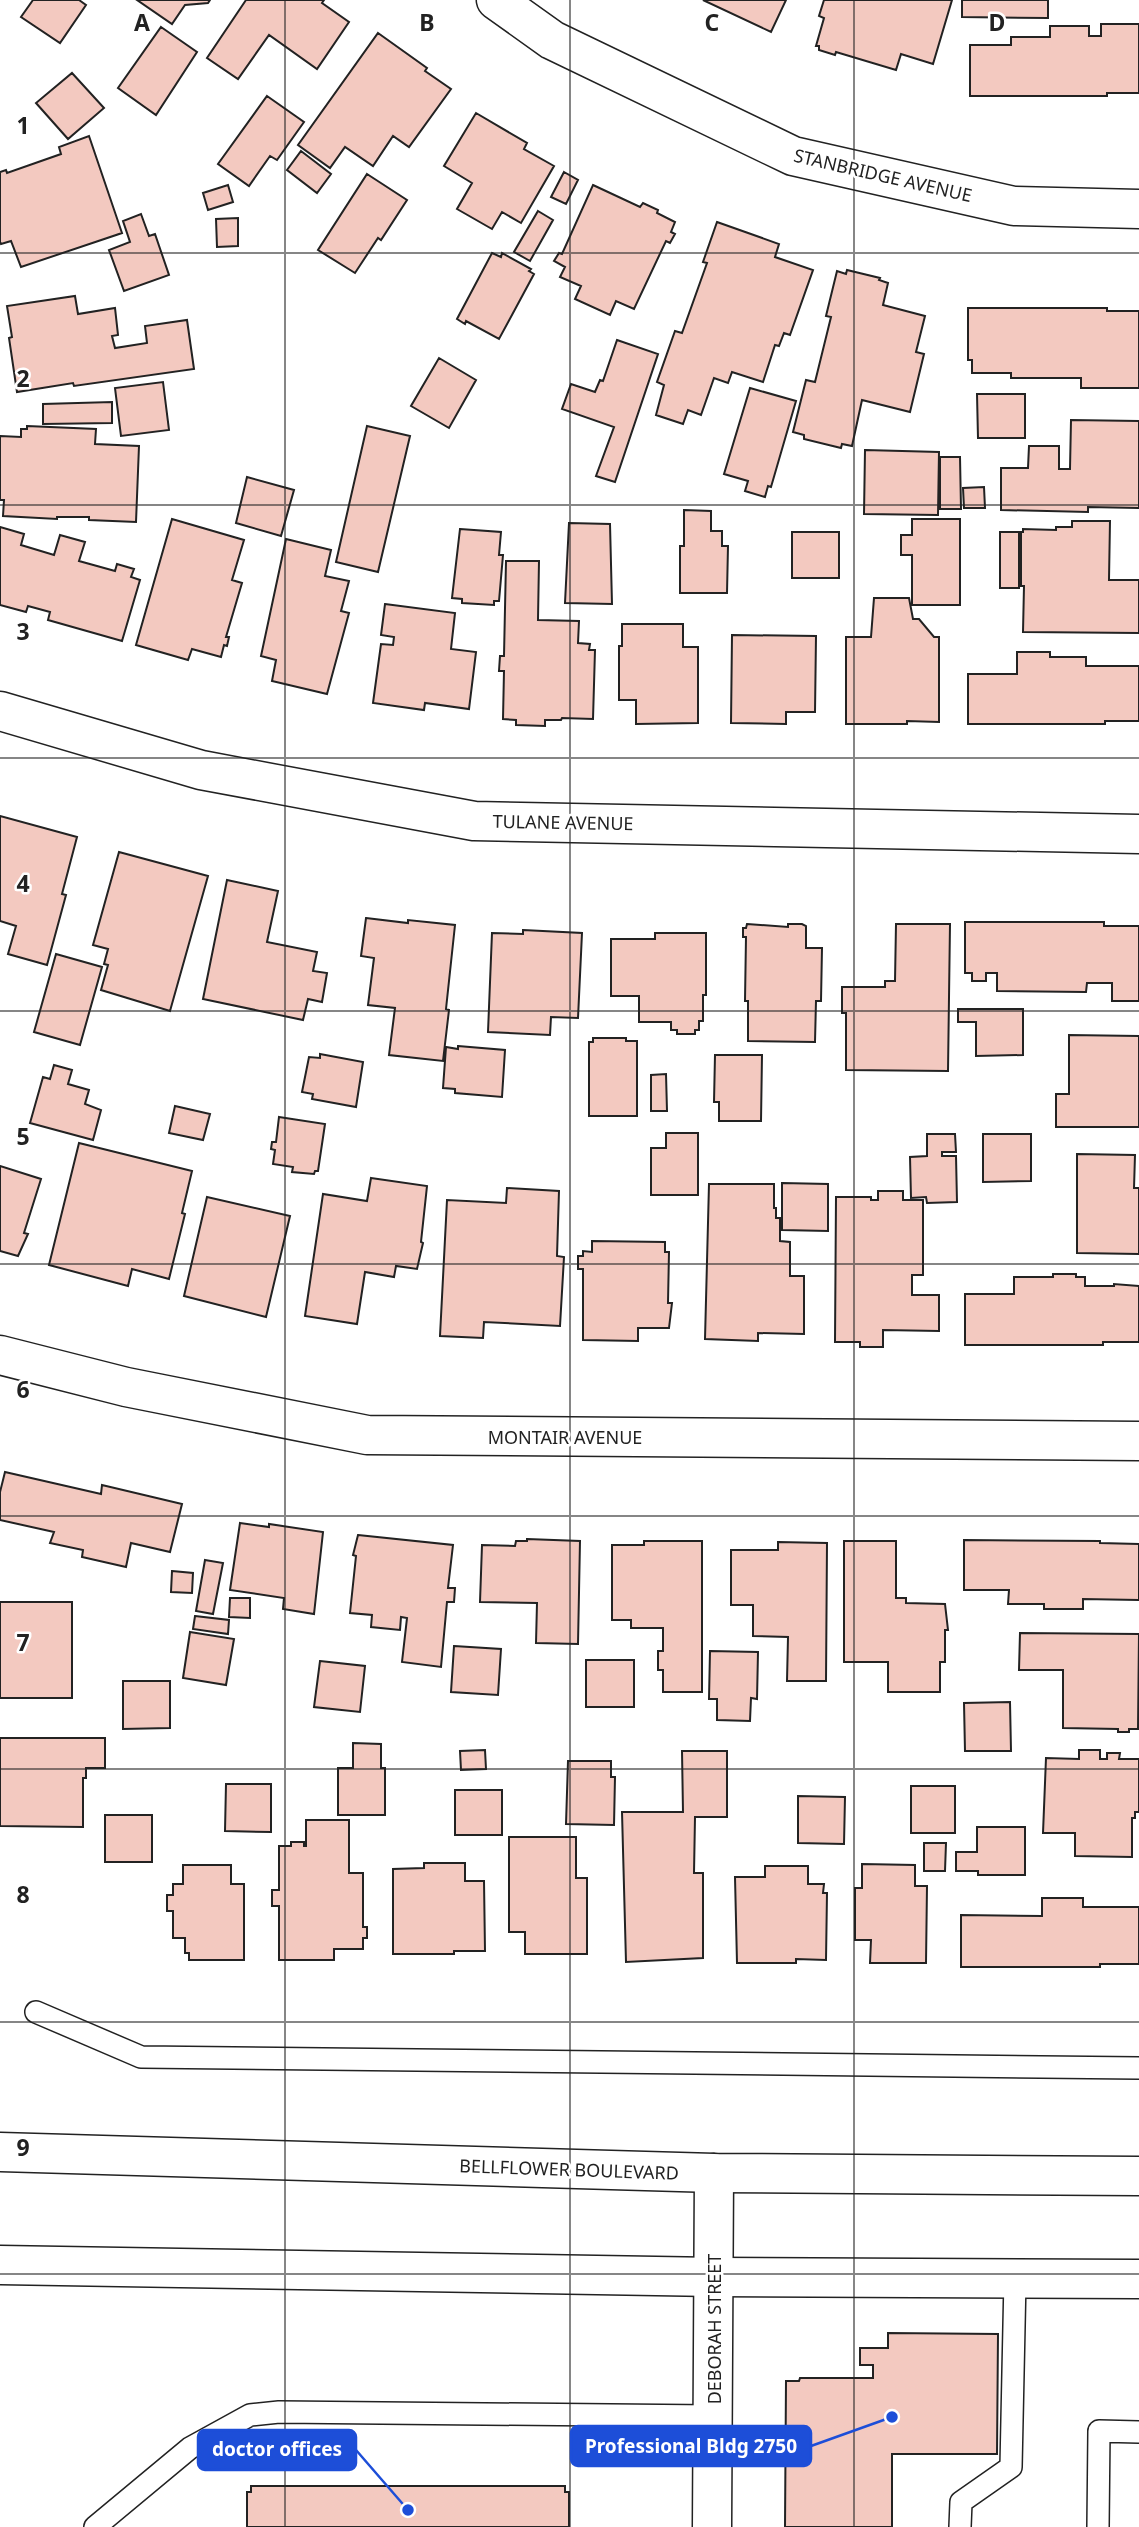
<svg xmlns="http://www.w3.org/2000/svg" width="1139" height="2527" font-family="'Noto Sans',sans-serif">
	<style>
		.building { fill: #f3c9c0; stroke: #222; stroke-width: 2 }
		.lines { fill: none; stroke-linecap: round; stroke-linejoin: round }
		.service-casing { stroke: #222; stroke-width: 24 }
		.minor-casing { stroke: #222; stroke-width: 41 }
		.secondary-casing { stroke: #222; stroke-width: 41 }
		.service { stroke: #fff; stroke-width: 21 }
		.minor { stroke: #fff; stroke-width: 38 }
		.secondary { stroke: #fff; stroke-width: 38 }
		.grid { fill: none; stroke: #222; stroke-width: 2; stroke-opacity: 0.55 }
		.labels { text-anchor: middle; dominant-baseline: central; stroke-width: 5; stroke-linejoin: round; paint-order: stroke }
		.street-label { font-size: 18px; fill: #222; stroke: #fff }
		.grid-label { font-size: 23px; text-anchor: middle; font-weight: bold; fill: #222; stroke: #fff; stroke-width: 5; stroke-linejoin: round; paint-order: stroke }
		.leader { fill: none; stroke: #1d4ed8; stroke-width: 2.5 }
		.callout-dot { fill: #1d4ed8; stroke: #fff; stroke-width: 2.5 }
		.callout { fill: #1d4ed8; stroke: #1d4ed8; stroke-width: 2.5 }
		.callout-label { font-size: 19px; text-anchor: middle; font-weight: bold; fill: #fff }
	</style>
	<rect width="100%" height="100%" fill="#fff"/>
	<path class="building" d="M33,0H79L86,5L60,43L21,17Z
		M137,0H210L208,3L185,5L172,24Z
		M246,0H324L322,3L349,22L317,69L269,35L238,79L207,58Z
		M703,0H786L771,32Z
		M824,0H952L933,64L901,54L896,70L836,52L835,55L819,50V46H816L824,18L819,16Z
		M962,0H1048V18L962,17Z
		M1101,24H1139V93H1107V96H970V45H1011V37H1050V26H1089V36H1101Z
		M161,27L197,52L156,115L118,88Z
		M378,33L427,68L425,71L451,89L409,147L393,136L373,166L345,147L330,168L298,145Z
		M72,73L104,108L68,139L36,103Z
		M267,96L304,122L277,160L270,156L249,186L218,164Z
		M476,113L527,143L524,149L554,166L521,223L502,212L492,229L457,209L472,183L444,166Z
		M89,136L122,233L21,267L11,241L1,244L0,242V172L6,170L7,173L61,154L59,147Z
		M301,151L331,174L317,193L287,170Z
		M564,172L578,180L566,204L551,197Z
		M367,174L407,200L381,240L378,238L355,273L318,250Z
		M228,185L233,202L208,210L203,193Z
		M593,185L640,207L643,203L658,210L657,213L675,222L671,232L675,234L670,243L666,241L634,309L616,301L610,315L575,299L581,286L560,277L565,267L554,261L559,253L562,254Z
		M538,211L553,220L530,261L514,252Z
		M141,214L149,236L155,234L169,275L124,291L109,250L130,242L123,221Z
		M238,218V246L217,247L216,219Z
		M717,222L779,244L775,257L813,270L790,335L784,333L779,346L775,345L763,382L732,372L728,383L714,378L701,415L688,410L683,424L656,415L664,385L657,382L675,331L682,333L707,263L703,262Z
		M492,253L501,257L502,253L531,269L529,271L534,274L499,339L466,321L465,324L457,319Z
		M847,270L880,278L879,280L888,283L883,305L925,316L916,352L924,354L910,412L862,400L852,446L842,444L841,448L804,439V435L793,432L806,380L815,382L831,317L826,316L837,271L846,274Z
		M75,296L78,314L115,308L118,335L112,336L115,348L147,343L145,326L187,320L194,369L74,386L73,383L17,392L9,338L12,337L7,306Z
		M968,308H1107V311H1139V388H1081V378H1011V373H972V360H968Z
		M617,340L658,354L615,482L596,476L614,427L562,409L571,384L595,392L600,380L603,381Z
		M439,358L476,380L449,428L411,406Z
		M163,382L169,430L121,436L115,388Z
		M750,388L796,401L771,487L768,486L765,497L745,491L748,481L724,474Z
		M977,394H1025V438H978Z
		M112,402V423L43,424V404Z
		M1071,420L1139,421V508L1088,507V512L1001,510V468H1028L1029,446H1059V469H1070Z
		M27,426L96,429L95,444L139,446L136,522L89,520V517H57V519L3,516L4,500H0V436L21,437V429H27Z
		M367,426L410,436L378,572L336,562Z
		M865,450L939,452L938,515L864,514Z
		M940,457H960L961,509H940Z
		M247,477L294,490L281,536L236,523Z
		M984,487L985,508H964L963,488Z
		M684,510L711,511V531H722V546H728L727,593H680V546H684Z
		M172,519L244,540L232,580L242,583L226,637H229L227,646L224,645L221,657L192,649L188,660L136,645Z
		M912,519H960V605H912V555H901V535H912Z
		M1072,521H1110L1109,580H1139V633L1023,632L1024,586H1021V532H1023V529L1056,530V527H1072Z
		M569,523L610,524L612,604L565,603Z
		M0,527L24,534L21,545L54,555L60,535L85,542L79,561L115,571L117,564L134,569L131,577L140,580L122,641L48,620L50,612L28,606L26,612L0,605Z
		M460,529L501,532L499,555H503L499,601H494V605L462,603V599L452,598Z
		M792,532H839V578H792Z
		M1000,532H1019V588H1000Z
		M286,539L331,550L325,576L349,581L341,611L349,613L327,694L272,681L276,660L261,656Z
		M506,561H539L538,620L579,621L578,643L590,644L589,650H595L593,719L562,718L561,720H545V726L516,725V720L503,719L504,671H499L500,656H504Z
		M874,598H909L913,619H919L934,637H939V722L907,721V724H846V637H871Z
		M385,604L455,613L451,649L476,652L469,709L425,703L424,710L373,703L381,644L393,645L394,637L381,635Z
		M622,624H683V647H698V723L636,724V700H619V646H622Z
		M732,635L816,636L815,712H786V724L731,723Z
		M1017,652H1050V657H1086V666H1139V721H1105V724H968V674H1017Z
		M0,816L77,837L62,894L66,895L47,965L8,954L16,926L0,921Z
		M119,852L208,876L170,1011L101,990L108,965L104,964L108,949L93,945Z
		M227,880L278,891L267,942L317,952L313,971L327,973L322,1002L308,999L303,1020L203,999Z
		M366,918L408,923V920L455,925L446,1009L449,1010L443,1061L389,1055L395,1008L368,1005L374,958L361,956Z
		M965,922H1104V926H1139V1001H1112V983H1087L1086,992L997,991V973H986V981H972V973H965Z
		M747,924L788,927V924H802L806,926V948H822L821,1001H816L815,1042L748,1041V1001H745L746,937H743V928H746Z
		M896,924H950L948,1071L846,1070V1013H842V987H885V981H895Z
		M523,930L582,933L578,1018L551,1017L550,1035L488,1032L492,933L523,934Z
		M655,933H706V995H703V1021H699V1030H695V1034H677V1030H671V1022H639V996H611V939H655Z
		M56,954L102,967L80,1045L34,1032Z
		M958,1009H1023V1055L976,1056V1022H958Z
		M1069,1035L1139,1036V1127H1056V1094H1069Z
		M593,1038H626V1041H637V1116H589V1042H593Z
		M458,1046L505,1050L502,1097L455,1093V1089L443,1088L446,1047L458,1049Z
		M320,1054L363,1062L356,1107L312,1099L313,1094L302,1092L309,1057L320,1058Z
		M715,1055H762L761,1121H719V1102H714Z
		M54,1065L72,1070L68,1084L89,1090L85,1104L101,1110L93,1140L30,1123L43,1077L50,1079Z
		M666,1074L667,1111H651V1075Z
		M175,1106L210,1114L203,1140L169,1133Z
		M279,1117L325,1124L318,1171H315L314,1174L292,1172L293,1167L273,1164L275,1150L271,1149L272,1142H276Z
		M666,1133H698V1195H651V1148H666Z
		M927,1134H955L956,1152H942V1156H956L957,1202L927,1203L926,1197L911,1198L910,1157L927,1156Z
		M983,1134H1031V1181L983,1182Z
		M79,1143L192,1171L182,1213L185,1214L169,1279L132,1269L128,1286L49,1265Z
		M1077,1154L1135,1155L1134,1188H1139V1254L1077,1253Z
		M0,1166L41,1179L24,1233L28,1234L18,1256L0,1251Z
		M371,1178L427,1186L421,1242L423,1243L417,1269L396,1266L394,1277L365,1272L357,1324L305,1316L323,1194L367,1201Z
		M782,1183L828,1184V1231L782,1230Z
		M709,1184H774V1208H776V1218H780V1241L790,1242V1276H804V1334L758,1333V1341L705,1339Z
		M507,1188L559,1191L557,1256L564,1257L560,1326L484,1322L483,1338L440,1336L447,1200L506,1203Z
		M878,1191H903V1200H923V1275H912V1295H939V1331L883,1330V1347H860V1342H835L836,1197H871V1200H878Z
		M207,1197L290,1216L266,1317L184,1296Z
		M592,1241L665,1242V1252H669L668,1303H672L669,1328H638V1341L583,1340V1269H578V1256H583V1251L592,1252Z
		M1053,1274H1076V1277H1085V1286H1114V1284L1139,1286V1342H1103V1345H965V1294H1014V1277H1053Z
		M5,1472L101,1494L102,1485L182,1504L170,1552L131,1543L126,1567L82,1557L83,1550L50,1543L54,1532L0,1520V1492Z
		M240,1523L269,1527V1524L323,1532L314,1614L283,1609L284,1598L230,1590Z
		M358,1535L453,1545L448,1588H455L454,1602H447L441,1667L402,1662L407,1618L401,1617L400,1630L371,1627L372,1615L350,1613L356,1556L353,1555Z
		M527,1539L580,1541L578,1644L536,1643L537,1603L480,1602L482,1545L515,1546L516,1541H527Z
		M964,1540L1100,1541V1543L1139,1544V1600L1083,1599V1609H1044V1604H1008L1009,1590H964Z
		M644,1541H702V1692H663V1670H658V1651H663V1628H631V1620H612V1545H644Z
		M844,1541H896V1598H906V1603L945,1604L948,1630H945V1662H940V1692H888V1662H844Z
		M778,1542L827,1543L826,1681H787L788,1637L753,1636V1605H731V1550H778Z
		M205,1560L223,1563L213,1614L196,1611Z
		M172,1571L193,1573L192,1593L171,1592Z
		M230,1598H250V1618L229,1617Z
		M0,1602H72V1698H0Z
		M195,1616L229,1620L228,1634L193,1629Z
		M190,1632L234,1639L226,1685L183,1678Z
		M1020,1633L1139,1634L1138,1729H1129V1732H1118V1729L1063,1728V1670H1019Z
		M454,1646L501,1649L498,1695L451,1692Z
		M710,1651L758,1652L757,1699L751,1698L750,1721L717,1720V1699H709Z
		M586,1660H634V1707H586Z
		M320,1661L365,1666L360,1712L314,1707Z
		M123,1681H170V1728L123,1729Z
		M1010,1702L1011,1751H965L964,1703Z
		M0,1738H105V1768H86V1778H83V1827L0,1826Z
		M353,1743L381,1744V1768H385V1815H338V1768H353Z
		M485,1750L486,1769L461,1770L460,1751Z
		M1079,1750H1100V1759H1107V1753H1120L1119,1759H1139V1812H1135V1818H1132V1857L1075,1856V1833H1043L1046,1758L1079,1759Z
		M682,1751H727V1817H695L694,1873H703V1958L626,1962L622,1812H683Z
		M568,1761H611V1777H615L614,1825L566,1824Z
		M226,1784H271V1832L225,1831Z
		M911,1786H955V1833H911Z
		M455,1790H502V1835H455Z
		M798,1796L845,1797L844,1844L798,1843Z
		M105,1815H152V1862H105Z
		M306,1820H349V1873H363V1927H367V1938H363V1949H334V1960H279V1906H272V1890H279V1846H291V1842H304V1846H306Z
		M977,1827H1025V1875H978V1871H956V1852H977Z
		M509,1837H576V1878H587V1954H525V1932H509Z
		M924,1843H946L945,1871H924Z
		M424,1863H465V1881H484L485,1951H454V1954H393V1869L424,1868Z
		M862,1864L915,1865V1886H927L926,1963H870L871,1940H855V1888H862Z
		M183,1865H231V1884H244V1960H189V1953H185V1938H173V1911H167V1895H173V1884H183Z
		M765,1866H808V1884H824L823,1893H827L826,1960L796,1959V1963H737L735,1877H765Z
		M1042,1898H1083V1907H1139V1964H1100V1967H961V1915L1042,1916Z
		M888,2333L998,2334L997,2454H892V2527H785L786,2381H799L800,2378H873V2365H860V2348H888Z
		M251,2486H565V2492H569V2527H247V2492H251Z"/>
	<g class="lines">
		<g class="service-casing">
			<path id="service" d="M36,2012L141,2057L1139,2068
				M95,2527L190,2448L250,2415L279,2412L713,2416
				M960,2527L961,2502L1011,2467L1015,2279
				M1098,2527L1099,2431L1139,2432"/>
		</g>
		<g class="minor-casing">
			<path id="minor" d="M496,0L552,40L793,156L1014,206L1139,209
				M0,711L201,770L474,821L1139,834
				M0,1355L126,1387L367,1435L1139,1441
				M712,2527L714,2173"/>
		</g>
		<g class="secondary-casing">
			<path id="secondary" d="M0,2152L714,2173L1139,2176
				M0,2265L715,2277L1139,2279"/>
		</g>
		<use href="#service" class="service"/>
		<use href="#minor" class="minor"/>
		<use href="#secondary" class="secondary"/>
	</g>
	<path class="grid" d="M285,0V2527M570,0V2527M854,0V2527M0,253H1139M0,505H1139M0,758H1139M0,1011H1139M0,1264H1139M0,1516H1139M0,1769H1139M0,2022H1139M0,2274H1139"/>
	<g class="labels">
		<g class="street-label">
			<text transform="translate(883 175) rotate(13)">STANBRIDGE AVENUE</text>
			<text transform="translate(563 822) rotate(1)">TULANE AVENUE</text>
			<text x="565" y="1437">MONTAIR AVENUE</text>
			<text transform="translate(569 2169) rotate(2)">BELLFLOWER BOULEVARD</text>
			<text transform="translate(714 2329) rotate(-90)">DEBORAH STREET</text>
		</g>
	</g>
	<g class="grid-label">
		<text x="142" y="31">A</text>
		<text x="427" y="31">B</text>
		<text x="712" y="31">C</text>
		<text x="997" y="31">D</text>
		<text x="23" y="134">1</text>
		<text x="23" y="387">2</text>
		<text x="23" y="640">3</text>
		<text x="23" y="892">4</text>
		<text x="23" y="1145">5</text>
		<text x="23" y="1398">6</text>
		<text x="23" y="1651">7</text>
		<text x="23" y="1903">8</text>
		<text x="23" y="2156">9</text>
	</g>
	<path class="leader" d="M892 2417L811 2446M408 2510L356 2450"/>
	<g class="callout-dot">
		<circle cx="892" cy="2417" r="7"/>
		<circle cx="408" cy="2510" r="7"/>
	</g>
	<g class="callout">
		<rect x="571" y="2426" width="240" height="40" rx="7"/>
		<rect x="198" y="2430" width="158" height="40" rx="7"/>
	</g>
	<g class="callout-label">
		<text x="691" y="2453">Professional Bldg 2750</text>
		<text x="277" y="2456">doctor offices</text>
	</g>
</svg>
